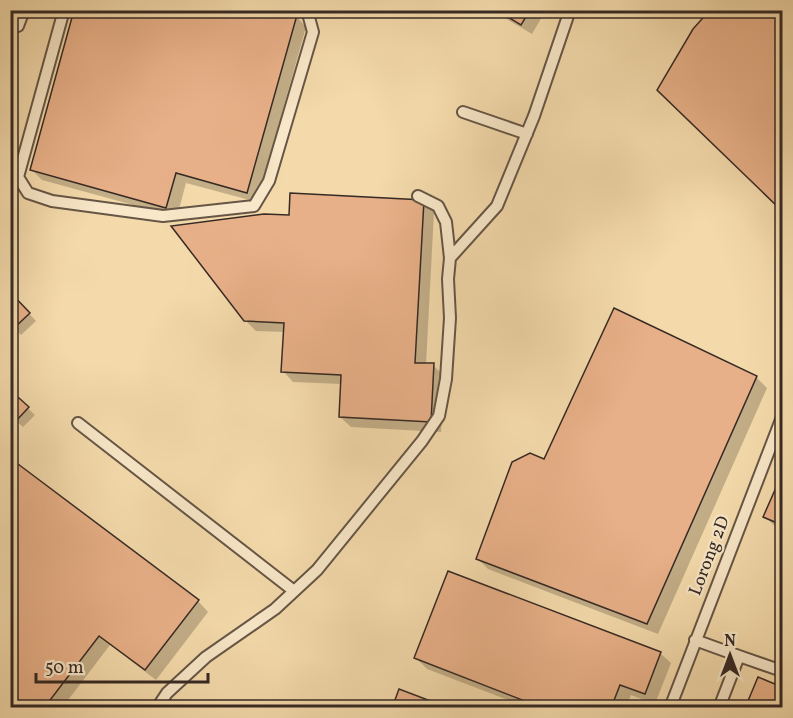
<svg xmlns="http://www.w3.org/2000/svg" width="793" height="718" font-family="Vollkorn,serif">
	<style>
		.shadow { fill: #0003 }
		.building { fill: #e8b088; stroke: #362a25; stroke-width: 1.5 }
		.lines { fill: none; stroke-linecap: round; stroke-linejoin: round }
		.service-casing { stroke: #665646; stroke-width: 14 }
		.service { stroke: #f8e7c8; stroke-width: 10 }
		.labels { text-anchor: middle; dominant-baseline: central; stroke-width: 4.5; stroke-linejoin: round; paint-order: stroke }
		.street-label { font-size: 18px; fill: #362a25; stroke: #f8e7c8 }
	</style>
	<rect width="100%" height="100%" fill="#f4daab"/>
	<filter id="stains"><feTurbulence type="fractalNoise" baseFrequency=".00333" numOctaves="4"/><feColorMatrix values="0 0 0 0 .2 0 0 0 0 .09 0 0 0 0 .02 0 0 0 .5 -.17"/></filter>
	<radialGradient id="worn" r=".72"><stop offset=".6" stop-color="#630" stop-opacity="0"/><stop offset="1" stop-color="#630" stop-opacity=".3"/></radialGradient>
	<path class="shadow" d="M491,10H546L532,34Z
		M712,10H782V209L659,90Z
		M296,16L306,27L257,202L186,183L177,217L42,180L32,170Z
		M423,201L434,212L426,365H433L444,376L441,432L351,427L340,417L342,384L293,382L283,371L285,332L256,331L245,320L291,217Z
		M14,297L36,321L21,335L14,328Z
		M756,377L767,388L658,634L488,569L478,559L545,461Z
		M10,392L35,415L23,427L10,416Z
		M10,460L198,601L208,612L156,680L110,645L62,708H10Z
		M782,478V530L776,527L765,517Z
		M660,653L671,663L655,704L631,695L626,708H529L427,669L416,658Z"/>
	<path class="building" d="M74,10H281L297,15L247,193L176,173L166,208L30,170Z
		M496,10H530L521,25Z
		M710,10H782V211L657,90L693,29Z
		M290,193L424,200L415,363H434L431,422L339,417L341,375L281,372L284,323L244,321L171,226L264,214L289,215Z
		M10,292L30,313L13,329L10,326Z
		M614,308L757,376L647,624L476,559L512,462L530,453L544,459Z
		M10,390L29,407L15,422L10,418Z
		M10,458L199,600L145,670L99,636L44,708H10Z
		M782,474V525L763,517Z
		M448,571L661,652L645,694L620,685L611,708H543L414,658Z
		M758,677L782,687V708H745Z
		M399,689L449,708H392Z"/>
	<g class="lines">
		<g class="service-casing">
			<path id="service" d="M64,10L18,177L28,193L52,201L163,216L254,206L269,181L313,32L307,10
				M18,26L24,10
				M463,112L527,134
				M418,196L438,206L446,222L450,258
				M78,423L294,591
				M695,640L739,656
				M157,708L167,693L206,657L275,609L317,570L422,441L439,416L446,379L450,318L448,279L450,258L497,206L534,116L570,10
				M670,708L782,417
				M719,708L739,656L782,671"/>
		</g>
		<use href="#service" class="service"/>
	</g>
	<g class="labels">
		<g class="street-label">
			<text transform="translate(710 556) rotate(-69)">Lorong 2D</text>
		</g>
	</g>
	<rect width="793" height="718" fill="none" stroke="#f4daab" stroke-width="36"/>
	<rect x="12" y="12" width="769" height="694" fill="none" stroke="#362a25" stroke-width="3"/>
	<rect x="18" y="18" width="757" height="682" fill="none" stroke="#362a25" stroke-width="1.5"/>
	<g transform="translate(730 655)" stroke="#f8e7c8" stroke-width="4.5" paint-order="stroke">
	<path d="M0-4.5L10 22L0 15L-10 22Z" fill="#362a25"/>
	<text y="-9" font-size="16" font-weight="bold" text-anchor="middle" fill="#362a25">N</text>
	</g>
	<path d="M36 673v9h172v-9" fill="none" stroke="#362a25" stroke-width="3"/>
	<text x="45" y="673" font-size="18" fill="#362a25" stroke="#f8e7c8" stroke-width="4.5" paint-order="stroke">50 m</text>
	<rect width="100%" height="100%" filter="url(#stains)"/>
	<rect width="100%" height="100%" fill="url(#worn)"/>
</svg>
